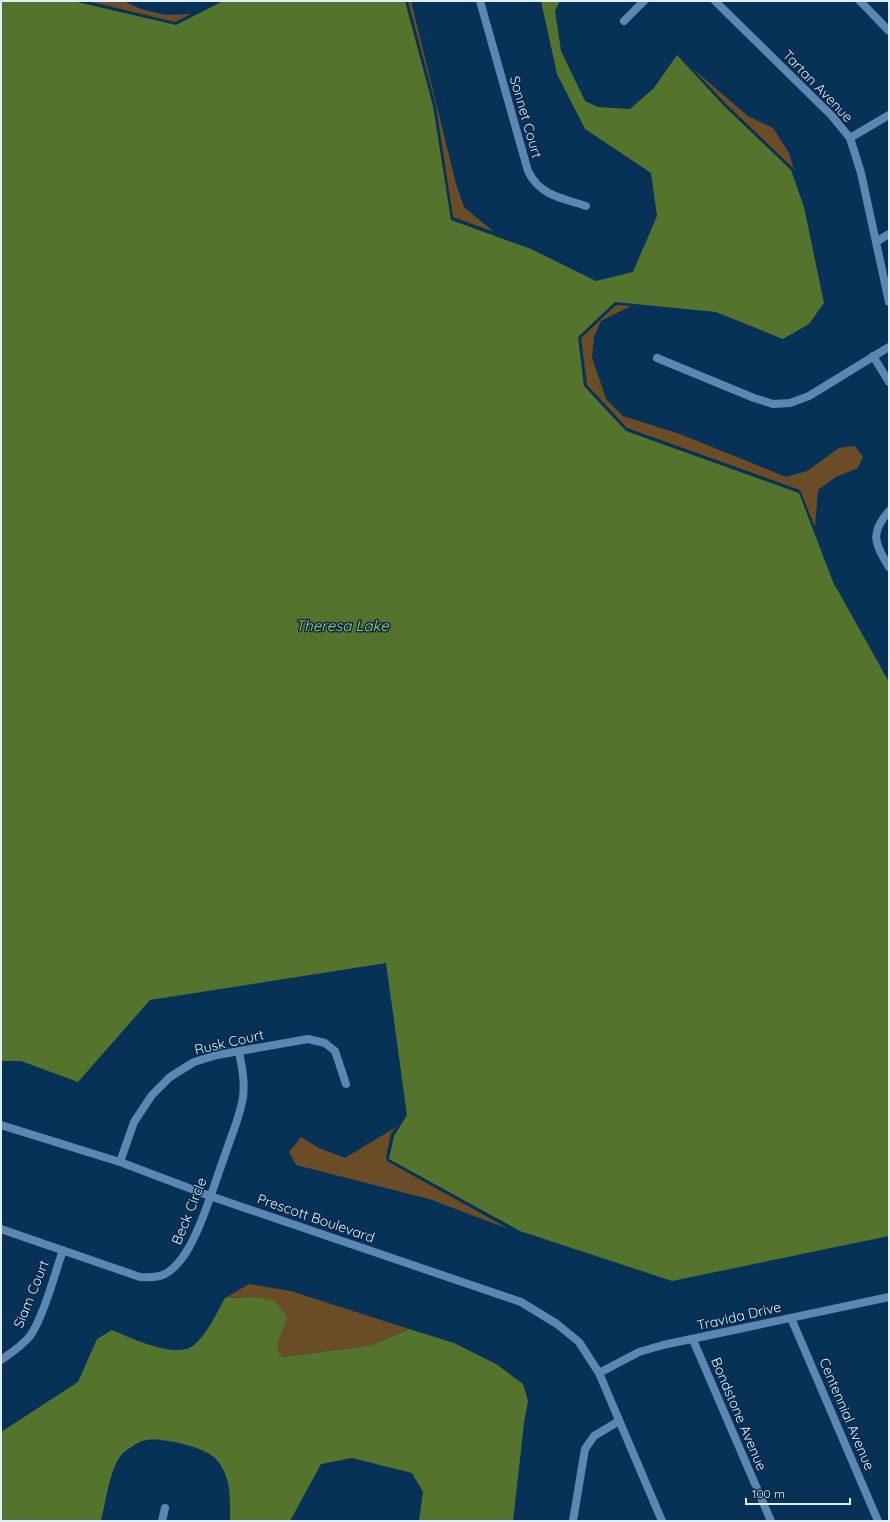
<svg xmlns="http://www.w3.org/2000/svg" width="890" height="1522" font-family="Quicksand,sans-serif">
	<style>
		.green { fill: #6a4c27 }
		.water { fill: #54742e }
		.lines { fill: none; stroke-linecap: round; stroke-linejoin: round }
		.minor { stroke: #5d87b3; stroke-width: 8 }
		.labels { text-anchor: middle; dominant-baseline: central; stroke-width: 3; stroke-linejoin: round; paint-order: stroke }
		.street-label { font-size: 14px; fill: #e0edfc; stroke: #082845 }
		.water-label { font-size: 15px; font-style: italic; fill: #a4d272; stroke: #082845 }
	</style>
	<rect width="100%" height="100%" fill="#063258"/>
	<path class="green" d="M87,1H123L141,9L165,15L191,14L175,22Z
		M408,1H411L456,184L464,207L494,232L453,217L436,106Z
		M692,68L748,116L773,128L789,153L795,173L793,168L726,104Z
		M616,305L631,306L601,321L594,337L592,357L606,399L623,416L680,434L786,477L807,471L839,448L855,446L863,457L858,468L836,477L818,490L815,527L800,490L627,428L587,385L581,338Z
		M396,1127L391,1134L386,1157L387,1161L511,1230L429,1199L296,1165L289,1152L301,1137L319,1148L345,1158Z
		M249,1284L291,1291L409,1329L372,1345L283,1357L278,1352V1342L288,1318L256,1297L225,1298Z"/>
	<path class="water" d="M1,1H73L176,25L223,1H405L433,106L451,220L531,249L596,281L633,272L657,216L651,173L585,129L557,74L541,1H560L555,11L561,51L585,101L598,107L630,109L654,88L677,55L724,106L791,170L804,207L824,303L809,324L783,339L716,312L615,302L578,337L584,386L626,431L799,493L833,582L889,682V1236L672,1281L520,1231L389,1159L394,1136L407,1115L386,963L150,1000L78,1082L21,1061H1Z
		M256,1297L275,1301L288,1318L278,1342V1352L283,1357L372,1345L409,1329L454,1343L496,1364L523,1384L528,1401L524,1423L513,1521H419L423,1492L412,1473L352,1458L321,1464L290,1521H230C230,1498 232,1476 215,1458C205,1447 156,1435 142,1441C137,1443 126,1450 122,1454C109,1470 106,1502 101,1521H1V1432L78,1382L97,1339L112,1330C131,1338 177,1360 194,1345C208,1333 216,1314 225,1298Z"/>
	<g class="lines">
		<path class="minor" d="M480,1L528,171C540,196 562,198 586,206
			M715,1L832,116L850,138L861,173L889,302
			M860,1L889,31
			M624,21L644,1
			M850,138L889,115
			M876,242L889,234
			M873,356L889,382
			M657,358L754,398L773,404L790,403L809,396L889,347
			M889,511C869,534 875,543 889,567
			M1,1125L120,1162L210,1196L521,1302L557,1324L579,1342L599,1373L662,1521
			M120,1162L134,1122L152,1095L170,1077L194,1062L217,1055L308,1039L325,1043L335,1051L346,1084
			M1,1229L140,1277C157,1278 166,1277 178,1263C198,1242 214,1184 225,1155C231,1136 240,1117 243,1097C245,1082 242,1067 239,1052
			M791,1318L878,1521
			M693,1340L771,1521
			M1,1360C11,1353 22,1346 30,1336C43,1318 55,1273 63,1250
			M599,1373L639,1352L663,1345L889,1297
			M162,1521L165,1508
			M573,1521L585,1449L594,1436L619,1421"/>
	</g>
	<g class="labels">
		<g class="street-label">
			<text transform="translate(818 86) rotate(46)">Tartan Avenue</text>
			<text transform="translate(526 117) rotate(74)">Sonnet Court</text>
			<text transform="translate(229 1042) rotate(-13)">Rusk Court</text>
			<text transform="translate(189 1211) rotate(-68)">Beck Circle</text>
			<text transform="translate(316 1218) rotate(19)">Prescott Boulevard</text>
			<text transform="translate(31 1294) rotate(-68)">Siam Court</text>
			<text transform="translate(739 1316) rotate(-13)">Travida Drive</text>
			<text transform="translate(739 1414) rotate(67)">Bondstone Avenue</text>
			<text transform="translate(847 1414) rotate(67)">Centennial Avenue</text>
		</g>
		<g class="water-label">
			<text x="342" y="625">Theresa Lake</text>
		</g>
	</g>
	<rect width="890" height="1522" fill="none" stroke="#e0edfc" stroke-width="4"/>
	<path d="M746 1498v6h104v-6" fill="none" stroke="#e0edfc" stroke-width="2"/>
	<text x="752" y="1498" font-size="12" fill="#e0edfc" stroke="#082845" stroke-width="3" paint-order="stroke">100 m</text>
</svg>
